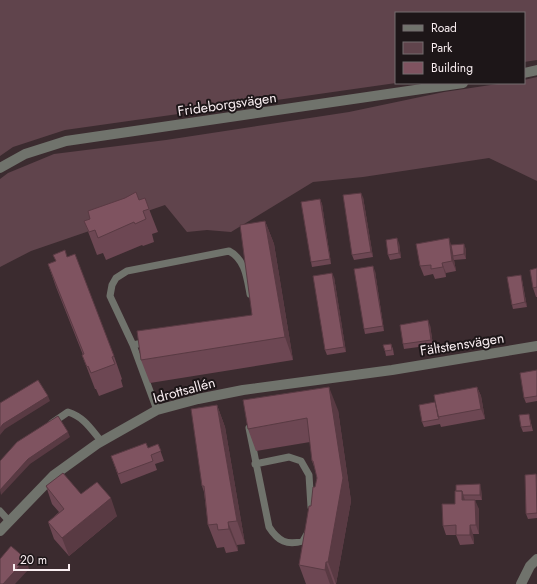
<svg xmlns="http://www.w3.org/2000/svg" width="537" height="584" font-family="Jost,sans-serif">
	<style>
		.green { fill: #60444c }
		.lines { fill: none; stroke-linecap: round; stroke-linejoin: round }
		.service { stroke: #70736c; stroke-width: 7 }
		.minor { stroke: #70736c; stroke-width: 10 }
		.wall { fill: #6d4753 }
		.shaded-wall { fill: #593a43 }
		.building { fill: #7f5360; stroke: #593a43 }
		.labels { text-anchor: middle; dominant-baseline: central; stroke-width: 4; stroke-linejoin: round; paint-order: stroke }
		.street-label { font-size: 14px; fill: #f9eef1; stroke: #1d1618 }
	</style>
	<rect width="100%" height="100%" fill="#3b2b2f"/>
	<path class="green" d="M0,0H537V60L524,62V13H396V83L65,130L13,147L0,156Z
		M537,77V181L489,158L363,177L313,182L231,232L207,230L187,232L165,205L31,251L0,267V179L8,173L54,154L166,140L349,112L444,92L504,83H524V80Z"/>
	<g class="lines">
		<path class="service" d="M133,345L147,342
			M157,410L133,345L110,296L112,285L116,278L127,271L229,251C245,259 247,278 250,294
			M52,423L68,412C84,417 91,429 101,441
			M249,428L269,527C278,541 287,546 303,541L307,534
			M255,464L289,457L301,461L309,475L311,507
			M0,511L9,521"/>
		<path class="minor" d="M524,73L537,70
			M0,168L25,154L66,141L463,83
			M0,531L54,475L97,444L157,410L198,399L243,390L392,370L537,346
			M521,584L530,566L537,559"/>
	</g>
	<path class="wall" d="M363,197L373,257L354,260L352,255Z
		M320,199L322,204L331,264L312,267L311,262Z
		M139,200L149,209L158,232L152,234L154,242L143,246L142,245L106,260L103,253L97,255L84,221Z
		M265,221L274,244L293,360L150,383L141,360L252,315Z
		M399,243L401,258L390,260L388,255Z
		M451,245L466,249V259L454,260L456,271L446,273V277L435,279L433,274L424,276L420,266Z
		M67,257L114,356L122,379L121,380L123,387L99,396L96,389H95L82,355H83L56,287L48,264Z
		M537,268V297H536L533,288Z
		M375,271L384,331L365,334L364,329Z
		M334,277L346,352L327,355L325,350Z
		M522,280L527,307L513,309L512,305Z
		M430,325L433,345L404,349L403,344Z
		M391,344L393,349L394,355L386,356L385,351Z
		M537,370V401L526,403L524,398Z
		M477,387L481,396L485,419L441,427L440,424L424,427L422,422L435,402Z
		M217,405L225,427L245,544L237,545L238,551L226,553L224,547L217,548L208,525L204,492L202,486Z
		M338,410L351,501L336,584H306L299,565L317,478L315,469L312,461L310,442L256,451L248,429Z
		M530,419L533,431L523,432L521,427Z
		M158,444L164,461L155,464L157,470L121,484L111,456L148,448Z
		M536,474L537,478V518L528,519L526,514Z
		M46,486L81,494L117,516L69,556L54,539L48,522L59,512L52,504Z
		M481,489L482,500H465L479,509V534H473L474,544L460,545L456,535H446L443,526L455,504V491Z"/>
	<path class="shaded-wall" d="M361,193L363,197L373,257L371,252Z
		M320,199L322,204L331,264L330,259Z
		M265,221L274,244L293,360L285,337Z
		M397,238L399,243L401,258L399,253Z
		M449,238L452,248L453,256L454,260L456,271L452,261Z
		M464,244L466,249V259L464,254Z
		M442,263L446,273V277L443,267Z
		M373,266L375,271L384,331L383,326Z
		M332,273L334,277L346,352L344,347Z
		M521,275L522,280L527,307L525,302Z
		M428,320L430,325L433,345L431,340Z
		M329,387L338,410L351,501L336,584L328,562Z
		M477,387L481,396L485,419L481,409Z
		M48,396L50,401L5,429L0,435V428L3,424Z
		M217,405L225,427L245,544L237,521Z
		M68,432L70,437L30,464L1,495L0,490L28,459Z
		M536,474L537,478V514Z
		M480,484L481,489L482,500L480,495Z
		M462,491L465,500H462Z
		M111,498L117,516L69,556L62,538Z
		M475,500L479,509V534L476,525Z
		M228,522L237,545L238,551L229,529Z
		M470,525L473,534L474,544L470,535Z
		M26,559L29,569L15,584H3Z
		M326,562L334,584H330L325,570Z"/>
	<path class="building" d="M136,192L139,200L145,198L149,209L143,211L146,219L135,224L134,222L98,238L95,230L89,232L84,221L90,219L88,211L125,198Z
		M361,193L371,252L352,255L343,195Z
		M320,199L330,259L311,262L301,202Z
		M265,221L285,337L141,360L137,331L252,315L240,225Z
		M397,238L399,253L388,255L386,240Z
		M449,238L452,261L442,263L443,267L431,269V265L420,266L416,244Z
		M464,244V254L453,256L451,245Z
		M65,250L67,257L75,254L114,356L112,357L115,364L91,373L88,366L87,367L82,355L84,354L48,264L56,261L53,255Z
		M373,266L383,326L364,329L354,269Z
		M537,268V287L533,288L530,270Z
		M332,273L344,347L325,350L313,276Z
		M521,275L525,302L512,305L507,277Z
		M428,320L431,340L403,344L400,325Z
		M391,344L392,350L385,351L383,345Z
		M537,370V396L524,398L520,373Z
		M38,380L48,396L3,424L0,428V403Z
		M329,387L343,478L328,562H326L325,570L299,565L309,506H311L313,487H315L317,478L313,461H312L307,418L248,429L243,400Z
		M477,387L481,409L438,417L434,395Z
		M435,402L439,419L422,422L419,405Z
		M217,405L237,521L228,522L229,529L218,530L217,524L208,525L204,486H202L191,409Z
		M529,414L531,426L521,427L519,415Z
		M58,416L68,432L28,459L0,490V461L17,442Z
		M146,443L148,448L158,444L161,451L151,455L153,461L118,474L111,456Z
		M63,473L81,494L97,482L111,498L62,538L48,522L64,509L46,486Z
		M536,474L537,513L526,514L525,475Z
		M480,484V495H463L462,491H456V485Z
		M455,491H462V500H475L476,525H470V535H456V525L443,526L442,504H455Z
		M11,546L26,559L3,584H0V559Z"/>
	<g class="labels">
		<g class="street-label">
			<text transform="translate(227 104) rotate(-8)">Frideborgsvägen</text>
			<text transform="translate(462 344) rotate(-9)">Fältstensvägen</text>
			<text transform="translate(184 390) rotate(-15)">Idrottsallén</text>
		</g>
	</g>
	<rect x="395" y="12" width="130" height="72" fill="#1d1618" stroke="#756c6f"/>
	<rect x="403" y="25" width="20" height="6" fill="#70736c" stroke="#756c6f"/>
	<text x="431" y="32" font-size="12" fill="#f9eef1">Road</text>
	<rect x="403" y="42" width="20" height="12" fill="#60444c" stroke="#756c6f"/>
	<text x="431" y="52" font-size="12" fill="#f9eef1">Park</text>
	<rect x="403" y="62" width="20" height="12" fill="#7f5360" stroke="#756c6f"/>
	<text x="431" y="72" font-size="12" fill="#f9eef1">Building</text>
	<path d="M14 564v6h55v-6" fill="none" stroke="#f9eef1" stroke-width="2"/>
	<text x="20" y="564" font-size="12" fill="#f9eef1" stroke="#1d1618" stroke-width="3" paint-order="stroke">20 m</text>
</svg>
